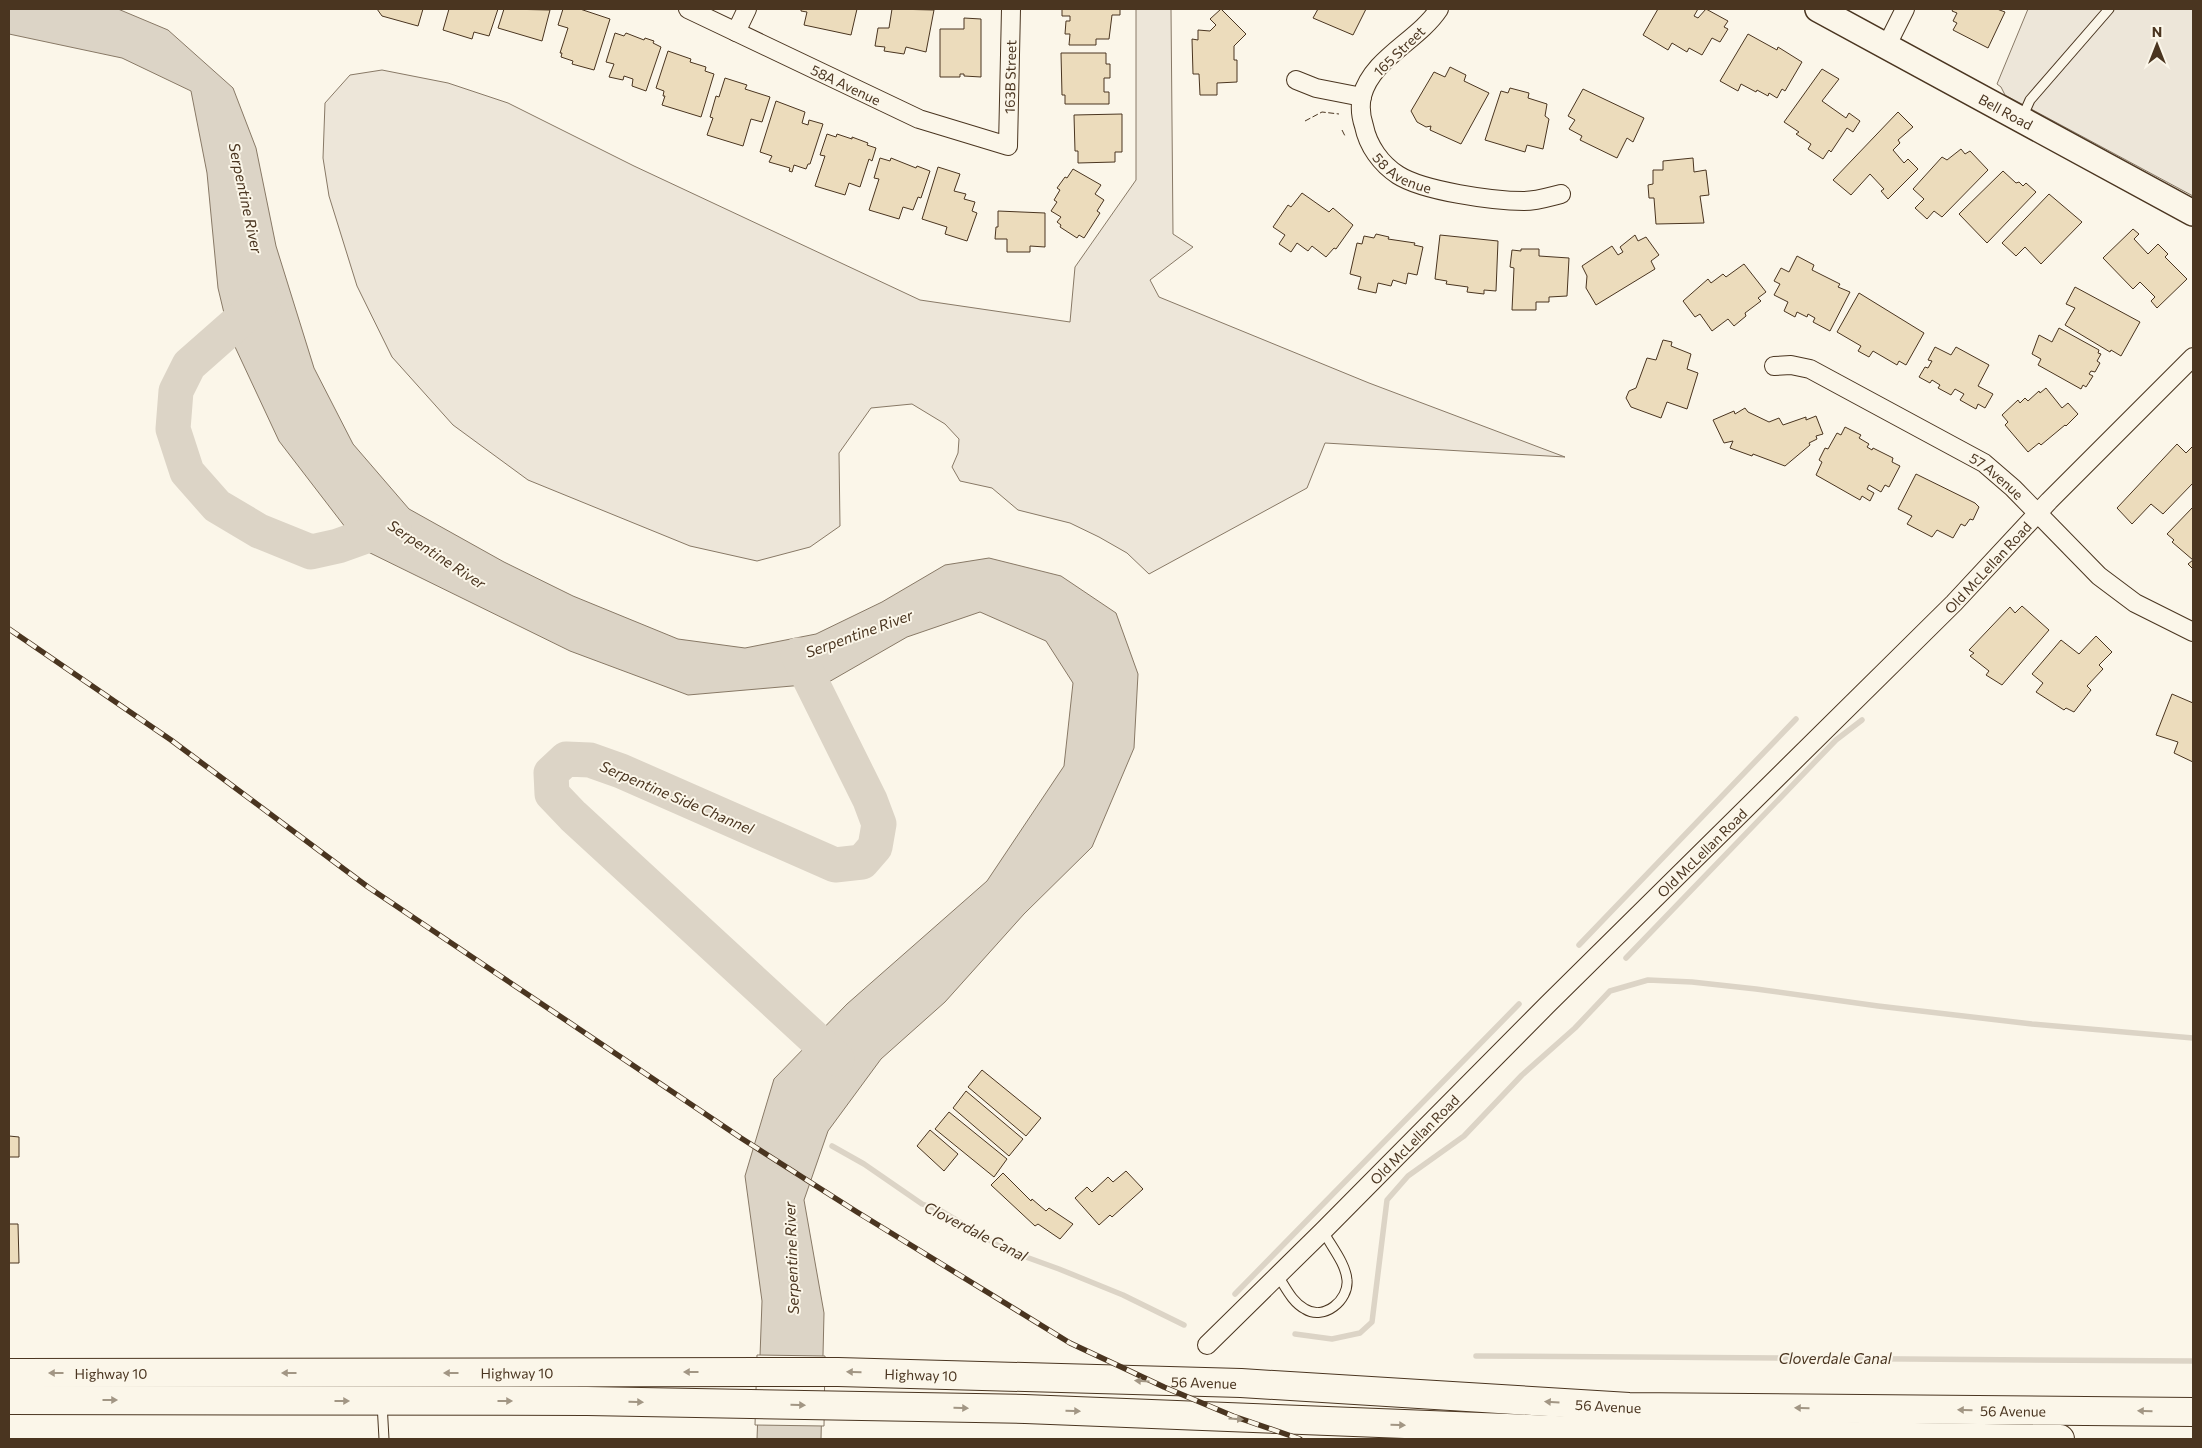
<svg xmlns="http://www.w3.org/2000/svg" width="2202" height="1448" font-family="Commissioner,sans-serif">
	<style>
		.green { fill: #ede6d9; stroke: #887966 }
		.water { fill: #dcd4c6; stroke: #887966 }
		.pier { fill: #fbf6e9; stroke: #887966 }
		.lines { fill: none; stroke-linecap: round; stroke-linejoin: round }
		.stream { stroke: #dcd4c6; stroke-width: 5.5 }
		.river { stroke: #dcd4c6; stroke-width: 35 }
		.building { fill: #ecdcbc; stroke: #4a3520 }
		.lane-casing { stroke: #4a3520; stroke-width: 11 }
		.street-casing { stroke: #4a3520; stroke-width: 20 }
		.secondary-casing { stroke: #4a3520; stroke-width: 28 }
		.highway-casing { stroke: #4a3520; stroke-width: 30 }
		.lane { stroke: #fbf6e9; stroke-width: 9 }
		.street { stroke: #fbf6e9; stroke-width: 18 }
		.secondary { stroke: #fbf6e9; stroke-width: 25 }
		.highway { stroke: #fbf6e9; stroke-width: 28 }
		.rail-casing { stroke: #4a3520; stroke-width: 5.5 }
		.rail { stroke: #fbf6e9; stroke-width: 4; stroke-dasharray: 11; stroke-linecap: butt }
		.fence { stroke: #4a3520; stroke-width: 1; stroke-dasharray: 6 2.5; stroke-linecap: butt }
		.oneway { fill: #a29684 }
		.labels { text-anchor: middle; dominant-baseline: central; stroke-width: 4; stroke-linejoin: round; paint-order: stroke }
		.street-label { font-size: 14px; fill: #4a3520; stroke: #fbf6e9 }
		.water-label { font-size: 15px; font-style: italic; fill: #4a3520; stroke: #fbf6e9 }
	</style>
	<rect width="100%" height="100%" fill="#fbf6e9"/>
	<path class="green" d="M1136,9H1171L1173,234L1193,247L1150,280L1159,297L1369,383L1565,457L1325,443L1307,488L1149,574L1127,553L1099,537L1070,523L1018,510L992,488L960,481L952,467L958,453L959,439L945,424L912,404L871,408L839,453L840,526L810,547L757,561L690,546L528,480L453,425L392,357L357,286L329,196L323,158L325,103L350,75L382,70L448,83L508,103L634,166L920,300L1070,322L1075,267L1136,180Z
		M2028,9H2193V196L2005,95L2001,87L1997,84Z"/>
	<path class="water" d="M9,9H118L168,30L233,88L256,148L276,246L314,368L353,444L409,509L504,562L573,596L678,639L745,648L816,634L882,602L945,565L989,558L1061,576L1116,613L1138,674L1134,748L1092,847L1024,914L945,1002L881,1059L828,1131L804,1200L824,1313L821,1439H757L762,1301L745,1176L774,1079L847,1004L987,881L1064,766L1073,683L1046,641L980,612L907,637L827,683L688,695L570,651L362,549L279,441L229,334L218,288L207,173L191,91L122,58L9,34Z"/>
	<path class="pier" d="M757,1355L825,1356L824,1426L755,1425Z"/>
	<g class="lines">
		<path class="stream" d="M1579,945L1796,719
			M1626,958L1836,740L1862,720
			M832,1146L864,1164L922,1204L940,1210L1004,1249L1059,1269L1123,1295L1184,1325
			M1235,1294L1519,1004
			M1295,1334L1332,1339L1360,1333L1372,1322L1387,1200L1408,1176L1464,1136L1522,1075L1575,1028L1610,991L1648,980L1692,982L1756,989L1878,1006L2032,1024L2193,1038
			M1476,1356L2193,1361"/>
		<path class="river" d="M264,299L189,365L176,391L173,429L187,472L217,506L259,531L311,552L338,546L394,526
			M798,655L870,800L879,824L875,847L862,862L835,865L621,771L590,760L566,759L551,773L552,794L573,816L837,1059"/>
	</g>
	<path class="building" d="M377,9H423L418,26L382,16Z
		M449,9H498L489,36L474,32L472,39L443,30Z
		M504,9L550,10L542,41L498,28Z
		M563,9H580L610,19L594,70L572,64L573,61L561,57L562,53H560L568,28L558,25Z
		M801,9H857L851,35L804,25L807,12L801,11Z
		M892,9L934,10L926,52L906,47L904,54L884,51L885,47L875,46L878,28H889Z
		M1062,9H1120V15H1112L1109,39H1096V45H1069L1070,34H1065L1066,21H1070V16H1062Z
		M1221,9L1246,34L1234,46V60H1237V82L1217,83V95H1200L1199,74H1193L1192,39L1198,40V30L1210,31L1216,25L1210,19Z
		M1318,9H1366L1353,35L1313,18Z
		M1658,9H1698L1694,16L1698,18L1706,9L1728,21L1724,27L1728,29L1720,42L1712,38L1702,55L1689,48L1687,52L1672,43L1668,50L1643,35Z
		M1953,9H1997L2005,12L1988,48L1953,30L1957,23L1953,21L1957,13L1952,11Z
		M964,18L981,19V77L964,76V74H960V77H940V29H964Z
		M615,33L624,36L626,33L644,40L645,38L654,41L653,43L661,47L646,91L632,86L633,79L624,76L623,80L609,77L614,64L606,62Z
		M1748,34L1777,50L1778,47L1802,62L1785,91L1782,89L1777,98L1769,93L1768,96L1757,90L1756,92L1741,84L1738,91L1720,81Z
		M668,51L691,59L690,62L706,67L705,71L714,74L701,117L662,105L665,96H663L664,91L656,88Z
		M1061,53H1106V64H1110V78H1104V92H1109V104H1065V95H1062Z
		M1450,67L1466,75L1464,81L1489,93L1461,144L1430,130L1431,126L1426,127L1417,122L1411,111L1434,72L1445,77Z
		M1822,69L1839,79L1822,101L1846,118L1849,113L1860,121L1853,132L1847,128L1831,152L1829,150L1823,159L1808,149L1811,144L1796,134L1799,132L1784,122Z
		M725,78L747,85L745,89L770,97L762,122L751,119L743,146L707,135L713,118L710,117L716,96L719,97Z
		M1510,88L1529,93L1528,98L1547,104L1545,116L1549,119L1543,149L1527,145L1525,152L1485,140L1501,91L1508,93Z
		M1583,89L1644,118L1633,142L1627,138L1617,158L1580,140L1582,136L1569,129L1575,120L1568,116Z
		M776,101L805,112L802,123L808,125L809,120L823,124L810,164H808L806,169L794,165L792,172L789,171L790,168L769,162L772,156L760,152Z
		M1898,112L1913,127L1898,140L1900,143L1893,150L1904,163L1908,159L1918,169L1888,199L1881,191L1884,189L1870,174L1851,195L1833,180Z
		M1122,114V152H1115V162L1078,163V151H1075L1074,115Z
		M827,134L836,137L837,134L852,139V137L868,143L867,145L876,148L872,161L869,159L860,187L849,183L845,195L815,186L825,156L820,155Z
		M1961,149L1965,154L1970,151L1988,170L1942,217L1934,211L1927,219L1915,208L1924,199L1913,189L1942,157L1947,160Z
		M880,158L890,161L891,158L916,168L917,166L930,171L921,198L918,197L913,210L903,207L899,219L869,210L879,179L874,178Z
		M1693,158L1694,172L1706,170L1709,195L1700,196L1704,223L1656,224L1654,198H1649L1648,185L1653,184V170H1663V161Z
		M938,167L960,174L954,191L966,194L964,199L975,202L972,211L977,213L967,241L945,234L947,227L922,219Z
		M1073,169L1101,185L1095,194L1104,200L1097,211L1100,213L1084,238L1079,235L1077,238L1060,227L1061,225L1057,222L1061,217L1051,211L1057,202L1054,200L1060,190L1057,188L1065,177L1067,178Z
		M2003,171L2016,183L2019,182L2023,186L2026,183L2036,192L1987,243L1959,214Z
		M1302,193L1329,212L1333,208L1353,225L1336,249L1334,248L1326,257L1312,246L1308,251L1297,243L1291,252L1279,244L1285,235L1273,227L1288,205L1291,207Z
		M2049,194L2082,222L2041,264L2025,247L2016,256L2002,243Z
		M998,211L1045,213V247L1030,246V252H1007V239H995L996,227H998Z
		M2133,229L2139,234L2134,239L2148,254L2158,244L2168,254L2165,257L2187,279L2157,308L2151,301L2155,297L2140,282L2133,289L2103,258Z
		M1376,234L1389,237L1388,239L1415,243L1414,245L1423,247L1417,275L1408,273L1406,284L1393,280L1391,286L1378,283L1376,293L1358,289L1361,277L1350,274L1357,243L1362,244L1364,236L1374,238Z
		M1440,235L1498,241L1496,291L1484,290V294L1467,292L1468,287L1446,284L1447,281L1435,279Z
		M1635,235L1638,241L1646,237L1659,255L1651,261L1655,269L1596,305L1586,288L1587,276L1582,266L1612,246L1618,255L1623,252L1620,247Z
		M1521,249H1539V256L1569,258L1567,296L1549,297V302H1536V310H1512L1514,268L1510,267L1512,250L1521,251Z
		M1797,256L1814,265L1812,270L1840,284L1838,287L1850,292L1830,331L1813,322L1815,318L1808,314L1807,317L1797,312L1795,317L1784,311L1788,302L1774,295L1780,284L1774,281L1781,268L1789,272Z
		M1744,264L1766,292L1758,298L1761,301L1745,313L1746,316L1734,326L1728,319L1712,331L1700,314L1695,317L1683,301L1708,279L1711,283L1723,274L1726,277Z
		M2075,287L2140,322L2121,356L2111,350L2110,352L2065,325L2075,308L2066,304Z
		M1859,293L1924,333L1906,365L1899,361L1897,365L1873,351L1869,357L1858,351L1861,346L1837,332Z
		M2059,328L2099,350L2098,353L2101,354L2097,361L2100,363L2095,372L2091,371L2089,374L2093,376L2086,387L2083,385L2081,389L2038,365L2041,359L2032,354L2039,335L2052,342Z
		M1663,340L1672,342L1671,346L1691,354L1687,369L1698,373L1687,409L1667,402L1661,418L1631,407L1626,398L1629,391L1636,388L1647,358L1656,360Z
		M1935,347L1951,355L1956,347L1989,365L1978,386L1993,394L1985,408L1978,404L1976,409L1960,400L1964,394L1955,389L1951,395L1938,388L1940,385L1932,380L1930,383L1919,377L1925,367L1928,368L1932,361L1928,360Z
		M2046,388L2062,408L2068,403L2078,414L2066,426L2065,425L2041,445L2039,443L2028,452L2005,425L2008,422L2002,415L2018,400L2020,403L2025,398L2028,401L2039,391L2040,393Z
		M1745,408L1748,412L1769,422L1779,418L1783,425L1806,417V420L1816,416L1823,434L1816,436L1817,439L1809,443L1810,445L1785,466L1753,454L1752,456L1730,448L1733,441L1724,443L1713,420L1734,411L1735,414Z
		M1845,427L1861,435L1859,438L1869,444L1867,447L1872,450L1873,448L1893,458L1892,462L1900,466L1889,487L1885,485L1881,492L1869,485L1867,489L1874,493L1870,501L1862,496L1860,500L1816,475L1822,462L1819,460L1825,448L1828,449L1837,433L1841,435Z
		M2177,444L2186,453L2193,446V483L2163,514L2151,504L2132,524L2117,508Z
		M1916,474L1975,503L1979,507L1973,520L1970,519L1965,526L1961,524L1953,538L1937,530L1932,537L1907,524L1912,516L1898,509Z
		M2193,507V569L2188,564L2193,560L2172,542L2174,540L2167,534Z
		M2022,606L2049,630L2002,685L1986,675L1989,671L1970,656L1974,653L1969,650L2010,607L2015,613Z
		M2096,636L2112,652L2099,665L2103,669L2087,686L2091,690L2074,712L2066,708L2064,710L2036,692L2043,683L2032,674L2061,640L2079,654Z
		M2172,694L2193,703V762L2174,753L2178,742L2156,735Z
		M982,1070L1041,1118L1026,1136L968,1087Z
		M966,1091L1023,1139L1009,1156L953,1108Z
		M949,1112L1007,1159L994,1177L935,1129Z
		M930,1130L958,1154L944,1171L917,1146Z
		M9,1136L19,1137V1157H9Z
		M1126,1171L1143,1189L1112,1217L1110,1215L1099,1225L1075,1198L1087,1187L1092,1192L1108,1177L1113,1182Z
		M1003,1173L1031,1201L1032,1199L1046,1211L1049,1208L1073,1224L1060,1239L1038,1224L1035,1226L991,1185Z
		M9,1224H18L19,1263H9Z"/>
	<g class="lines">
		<g class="lane-casing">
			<path id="lane" d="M2022,118L2030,100L2109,9
				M1278,1276C1286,1288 1292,1302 1305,1309C1324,1321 1349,1300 1347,1280C1346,1264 1331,1246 1323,1231
				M382,1403L384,1439"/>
		</g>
		<g class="street-casing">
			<g id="street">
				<path id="s1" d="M688,9L919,119L1008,146L1011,9"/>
				<path id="s2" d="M1439,9C1418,41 1372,58 1362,96C1360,105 1361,117 1364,126C1368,146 1381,164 1398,175C1423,191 1493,201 1524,201C1537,201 1549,197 1561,194"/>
				<path d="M736,32L747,9"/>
				<path d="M1887,45L1905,9"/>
				<path d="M1296,80L1316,88L1362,97"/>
				<path id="s3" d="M1774,366L1791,365L1810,369L1984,463L2013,488L2099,576L2135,603L2193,632"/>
				<path id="s4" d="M1207,1345L1323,1231L1547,1005L1954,603L2049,501L2193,357"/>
			</g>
		</g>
		<g class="secondary-casing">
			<g id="secondary">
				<path id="s5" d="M1818,9L2193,213"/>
			</g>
		</g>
		<g class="highway-casing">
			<g id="highway">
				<path id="s6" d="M9,1373L838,1372L1241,1383L1629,1407L2193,1412"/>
				<path d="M9,1400L587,1401L1025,1409L1631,1433L2060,1439"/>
			</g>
		</g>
		<use href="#lane" class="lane"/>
		<use href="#street" class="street"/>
		<use href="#secondary" class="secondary"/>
		<use href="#highway" class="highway"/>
		<g class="rail-casing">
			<path id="rail" d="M9,629L171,740L368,887L741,1138L857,1212L1070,1343L1164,1387L1233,1416L1300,1439"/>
		</g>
		<use href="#rail" class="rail"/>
		<path class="fence" d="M1305,121L1322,112L1339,114
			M1342,130L1345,136"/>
	</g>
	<defs><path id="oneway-solid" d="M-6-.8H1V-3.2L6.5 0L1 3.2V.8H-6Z" transform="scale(1.25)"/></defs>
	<g class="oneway">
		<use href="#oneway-solid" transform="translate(691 1372) rotate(180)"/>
		<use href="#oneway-solid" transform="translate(854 1372) rotate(-179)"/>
		<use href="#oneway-solid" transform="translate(56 1373) rotate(-180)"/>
		<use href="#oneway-solid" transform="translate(289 1373) rotate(180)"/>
		<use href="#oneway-solid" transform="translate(451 1373) rotate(180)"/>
		<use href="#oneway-solid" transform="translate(1142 1381) rotate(-177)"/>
		<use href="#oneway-solid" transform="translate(110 1400)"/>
		<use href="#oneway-solid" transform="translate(342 1401)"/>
		<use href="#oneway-solid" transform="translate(505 1401)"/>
		<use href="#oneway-solid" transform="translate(636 1402) rotate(1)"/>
		<use href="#oneway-solid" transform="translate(1552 1402) rotate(-176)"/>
		<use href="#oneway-solid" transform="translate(798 1405) rotate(1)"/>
		<use href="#oneway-solid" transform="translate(961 1408) rotate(1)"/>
		<use href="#oneway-solid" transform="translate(1802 1408) rotate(-179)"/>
		<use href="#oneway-solid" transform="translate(1965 1410) rotate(-179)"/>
		<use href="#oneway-solid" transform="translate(1073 1411) rotate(2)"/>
		<use href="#oneway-solid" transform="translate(2145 1411) rotate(-179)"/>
		<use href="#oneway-solid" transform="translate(1236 1419) rotate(3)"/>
		<use href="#oneway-solid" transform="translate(1398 1425) rotate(2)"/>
	</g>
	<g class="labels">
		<g class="street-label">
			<text transform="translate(1399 51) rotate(-44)">165 Street</text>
			<text stroke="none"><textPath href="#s1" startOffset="418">163B Street</textPath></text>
			<text stroke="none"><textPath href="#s1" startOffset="175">58A Avenue</textPath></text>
			<text stroke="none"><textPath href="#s5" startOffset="214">Bell Road</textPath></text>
			<text stroke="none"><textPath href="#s2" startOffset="212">58 Avenue</textPath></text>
			<text stroke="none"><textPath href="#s3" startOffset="252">57 Avenue</textPath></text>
			<text stroke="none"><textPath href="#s4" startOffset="1102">Old McLellan Road</textPath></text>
			<text stroke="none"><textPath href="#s4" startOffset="698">Old McLellan Road</textPath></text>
			<text stroke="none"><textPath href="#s4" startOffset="292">Old McLellan Road</textPath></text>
			<text stroke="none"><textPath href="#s6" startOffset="508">Highway 10</textPath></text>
			<text stroke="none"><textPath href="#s6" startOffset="102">Highway 10</textPath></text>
			<text stroke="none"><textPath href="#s6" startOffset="912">Highway 10</textPath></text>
			<text stroke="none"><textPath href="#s6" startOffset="1195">56 Avenue</textPath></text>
			<text stroke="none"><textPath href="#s6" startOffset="1600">56 Avenue</textPath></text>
			<text stroke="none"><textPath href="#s6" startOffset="2005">56 Avenue</textPath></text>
		</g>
		<g class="water-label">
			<text transform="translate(246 198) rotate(78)">Serpentine River</text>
			<text transform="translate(437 554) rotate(33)">Serpentine River</text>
			<text transform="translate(859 633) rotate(-20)">Serpentine River</text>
			<text transform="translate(677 797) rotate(23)">Serpentine Side Channel</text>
			<text transform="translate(976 1231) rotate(27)">Cloverdale Canal</text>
			<text transform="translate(791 1258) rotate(-92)">Serpentine River</text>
			<text x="1835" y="1358">Cloverdale Canal</text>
		</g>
	</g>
	<rect width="2202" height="1448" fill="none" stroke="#4a3520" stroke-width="20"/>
	<g transform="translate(2157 45)" stroke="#fbf6e9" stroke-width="4" paint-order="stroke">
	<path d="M0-4L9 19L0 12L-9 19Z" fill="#4a3520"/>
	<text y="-8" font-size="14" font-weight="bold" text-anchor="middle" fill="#4a3520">N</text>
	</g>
</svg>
